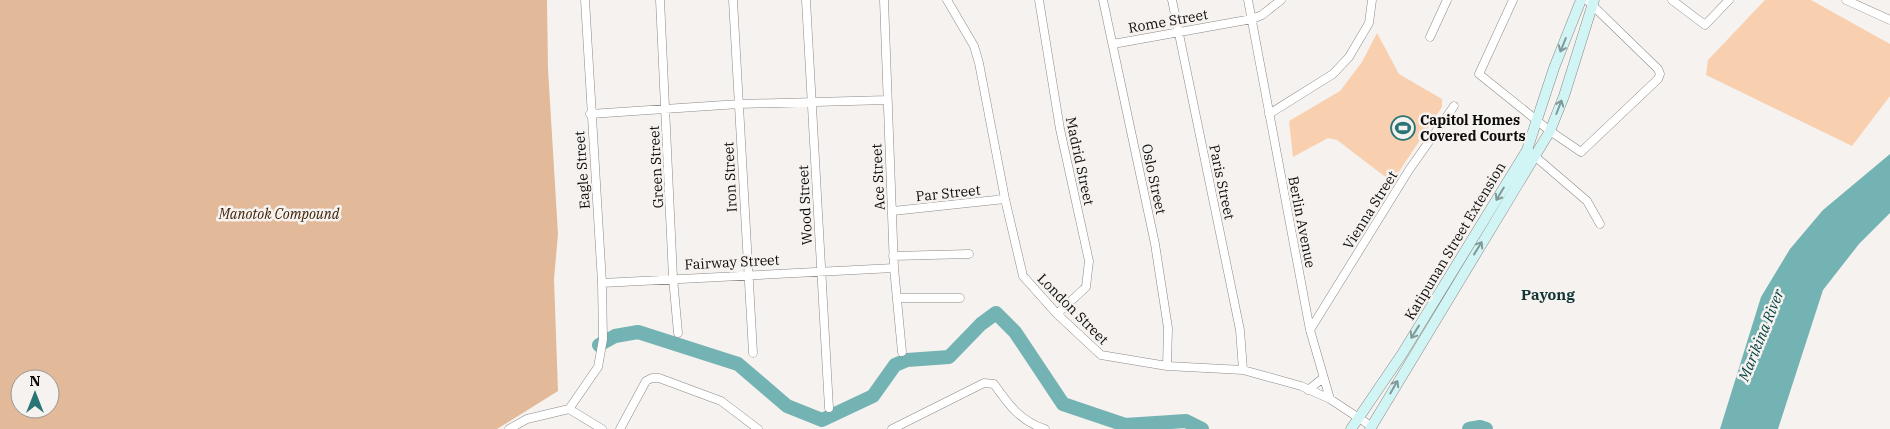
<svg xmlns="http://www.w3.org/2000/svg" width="1890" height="429" font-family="'IBM Plex Serif',serif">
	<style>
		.green { fill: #f8d0b0 }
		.forest { fill: #e3ba99; fill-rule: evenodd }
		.water { fill: #73b3b3 }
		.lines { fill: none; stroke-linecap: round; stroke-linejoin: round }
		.river { stroke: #73b3b3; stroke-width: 14 }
		.street-casing { stroke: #8c8986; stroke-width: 9 }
		.secondary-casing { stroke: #8c8986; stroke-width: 11 }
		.street { stroke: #fff; stroke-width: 8 }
		.secondary { stroke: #d1f5f5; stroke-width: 10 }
		.oneway { stroke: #839897 }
		.labels { text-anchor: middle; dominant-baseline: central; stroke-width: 5; stroke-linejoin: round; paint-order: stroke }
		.street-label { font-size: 14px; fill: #0d0c0b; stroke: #f6f2ef }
		.poi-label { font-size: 14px; font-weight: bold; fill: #0d0c0b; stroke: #f6f2ef; text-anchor: start }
		.park-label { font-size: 14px; font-style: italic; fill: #3e2207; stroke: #f6f2ef }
		.neighbourhood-label { font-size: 15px; font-weight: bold; fill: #123535; stroke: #f6f2ef }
		.water-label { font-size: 15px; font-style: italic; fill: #004040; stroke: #f6f2ef }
	</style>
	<rect width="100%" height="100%" fill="#f6f2ef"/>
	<path class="green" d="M1765,0H1811L1890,44V96L1852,146L1706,75L1708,60Z
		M1377,33L1399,74L1442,99V107L1392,182L1337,140L1328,138L1293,157L1289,121L1340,91L1362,62Z"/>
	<path class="forest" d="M0,0H547L548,69L558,234L554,279L558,391L497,429H0ZM20,379H50V409H20Z"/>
	<path class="water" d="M1890,154V213L1859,244L1823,290L1778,429H1720L1761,297L1790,249L1823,210Z"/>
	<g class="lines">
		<path class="river" d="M599,345L615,336L638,332L738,364L787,406L822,420L873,396L895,365L907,360L949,357L981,324L996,313L1015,332L1063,404L1125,425L1186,421L1202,429
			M1469,429L1480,427L1486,429"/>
		<g class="street-casing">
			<path id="street" d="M660,0L673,278L678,333
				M733,0L753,353
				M806,0L829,408
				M884,0L894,268L902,352
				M947,0L974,46L979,63L1005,199L1023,276L1057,314L1101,355L1167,366L1243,370L1301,386L1330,399
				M1039,0L1060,129L1089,261L1086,287L1057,314
				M1103,0L1155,244L1168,328L1167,366
				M1172,0L1240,330L1243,370
				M1248,0L1310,330L1330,399L1371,426
				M1513,0L1479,74L1550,131L1581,152L1658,79L1660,74L1658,69L1587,0
				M1672,0L1705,25L1729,0
				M1846,0L1890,20
				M1430,37L1447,0
				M1113,44L1252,19L1262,15L1281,0
				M590,114L739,104L887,100
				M1269,114L1333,74L1349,57L1369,23L1372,0
				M1531,153L1587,201L1600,224
				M893,211L1005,199
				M893,256L969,254
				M602,283L894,268
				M897,298H960
				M1310,330L1409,170L1454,106
				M1308,390L1323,378
				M569,409L602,429
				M509,429L527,419L569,409L598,367L603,339L602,283L585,0
				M620,429L646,381L652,378H659L721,401L758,429
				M892,429L984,383L994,384C1009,405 1020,421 1045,429"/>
		</g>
		<g class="secondary-casing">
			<path id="secondary" d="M1351,429L1402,354L1527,150L1554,68L1581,0
				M1370,429L1550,131L1564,96L1594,0"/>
		</g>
		<use href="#street" class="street"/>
		<use href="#secondary" class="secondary"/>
	</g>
	<defs><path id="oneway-shaft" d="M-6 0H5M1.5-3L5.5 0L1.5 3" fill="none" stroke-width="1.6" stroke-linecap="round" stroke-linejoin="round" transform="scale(1.25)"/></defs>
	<g class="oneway">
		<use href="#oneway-shaft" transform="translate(1563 45) rotate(112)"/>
		<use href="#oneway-shaft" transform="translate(1559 107) rotate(-69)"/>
		<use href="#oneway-shaft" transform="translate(1500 194) rotate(121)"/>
		<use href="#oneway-shaft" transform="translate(1478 248) rotate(-58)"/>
		<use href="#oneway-shaft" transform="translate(1415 332) rotate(122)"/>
		<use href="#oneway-shaft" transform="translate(1394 387) rotate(-60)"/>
	</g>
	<defs>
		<g id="stadium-ring" transform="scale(1.25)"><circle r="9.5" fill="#f6f2ef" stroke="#297474" stroke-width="1.5"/><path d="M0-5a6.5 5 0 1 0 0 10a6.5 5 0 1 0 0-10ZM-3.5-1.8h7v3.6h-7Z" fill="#297474"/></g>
	</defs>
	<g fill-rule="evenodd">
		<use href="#stadium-ring" x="1403" y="128"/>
	</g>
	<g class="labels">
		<g class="street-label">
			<text transform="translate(1168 21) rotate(-10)">Rome Street</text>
			<text transform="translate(1080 161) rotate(78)">Madrid Street</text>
			<text transform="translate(656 167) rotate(-93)">Green Street</text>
			<text transform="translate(582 170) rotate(-94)">Eagle Street</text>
			<text transform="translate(730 177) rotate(-93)">Iron Street</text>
			<text transform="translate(878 177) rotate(-93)">Ace Street</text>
			<text transform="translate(1154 179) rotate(78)">Oslo Street</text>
			<text transform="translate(1222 182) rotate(78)">Paris Street</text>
			<text transform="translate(948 193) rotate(-6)">Par Street</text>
			<text transform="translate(805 205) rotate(-93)">Wood Street</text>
			<text transform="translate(1370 210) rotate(-58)">Vienna Street</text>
			<text transform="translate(1302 222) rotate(79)">Berlin Avenue</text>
			<text transform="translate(1455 241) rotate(-59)">Katipunan Street Extension</text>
			<text transform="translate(732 262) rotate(-3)">Fairway Street</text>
			<text transform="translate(1073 309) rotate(45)">London Street</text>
		</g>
		<g class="poi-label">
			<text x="1420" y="120">Capitol Homes<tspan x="1420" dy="16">Covered Courts</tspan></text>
		</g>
		<g class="park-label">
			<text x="279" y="214">Manotok Compound</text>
		</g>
		<g class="neighbourhood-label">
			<text x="1548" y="294">Payong</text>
		</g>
		<g class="water-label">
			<text transform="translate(1761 335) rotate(-68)">Marikina River</text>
		</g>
	</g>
	<g transform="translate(35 394)"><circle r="24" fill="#f6f2ef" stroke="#999694"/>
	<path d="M0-4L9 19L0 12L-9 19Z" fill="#297474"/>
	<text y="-8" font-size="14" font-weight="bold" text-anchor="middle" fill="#0d0c0b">N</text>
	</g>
</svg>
